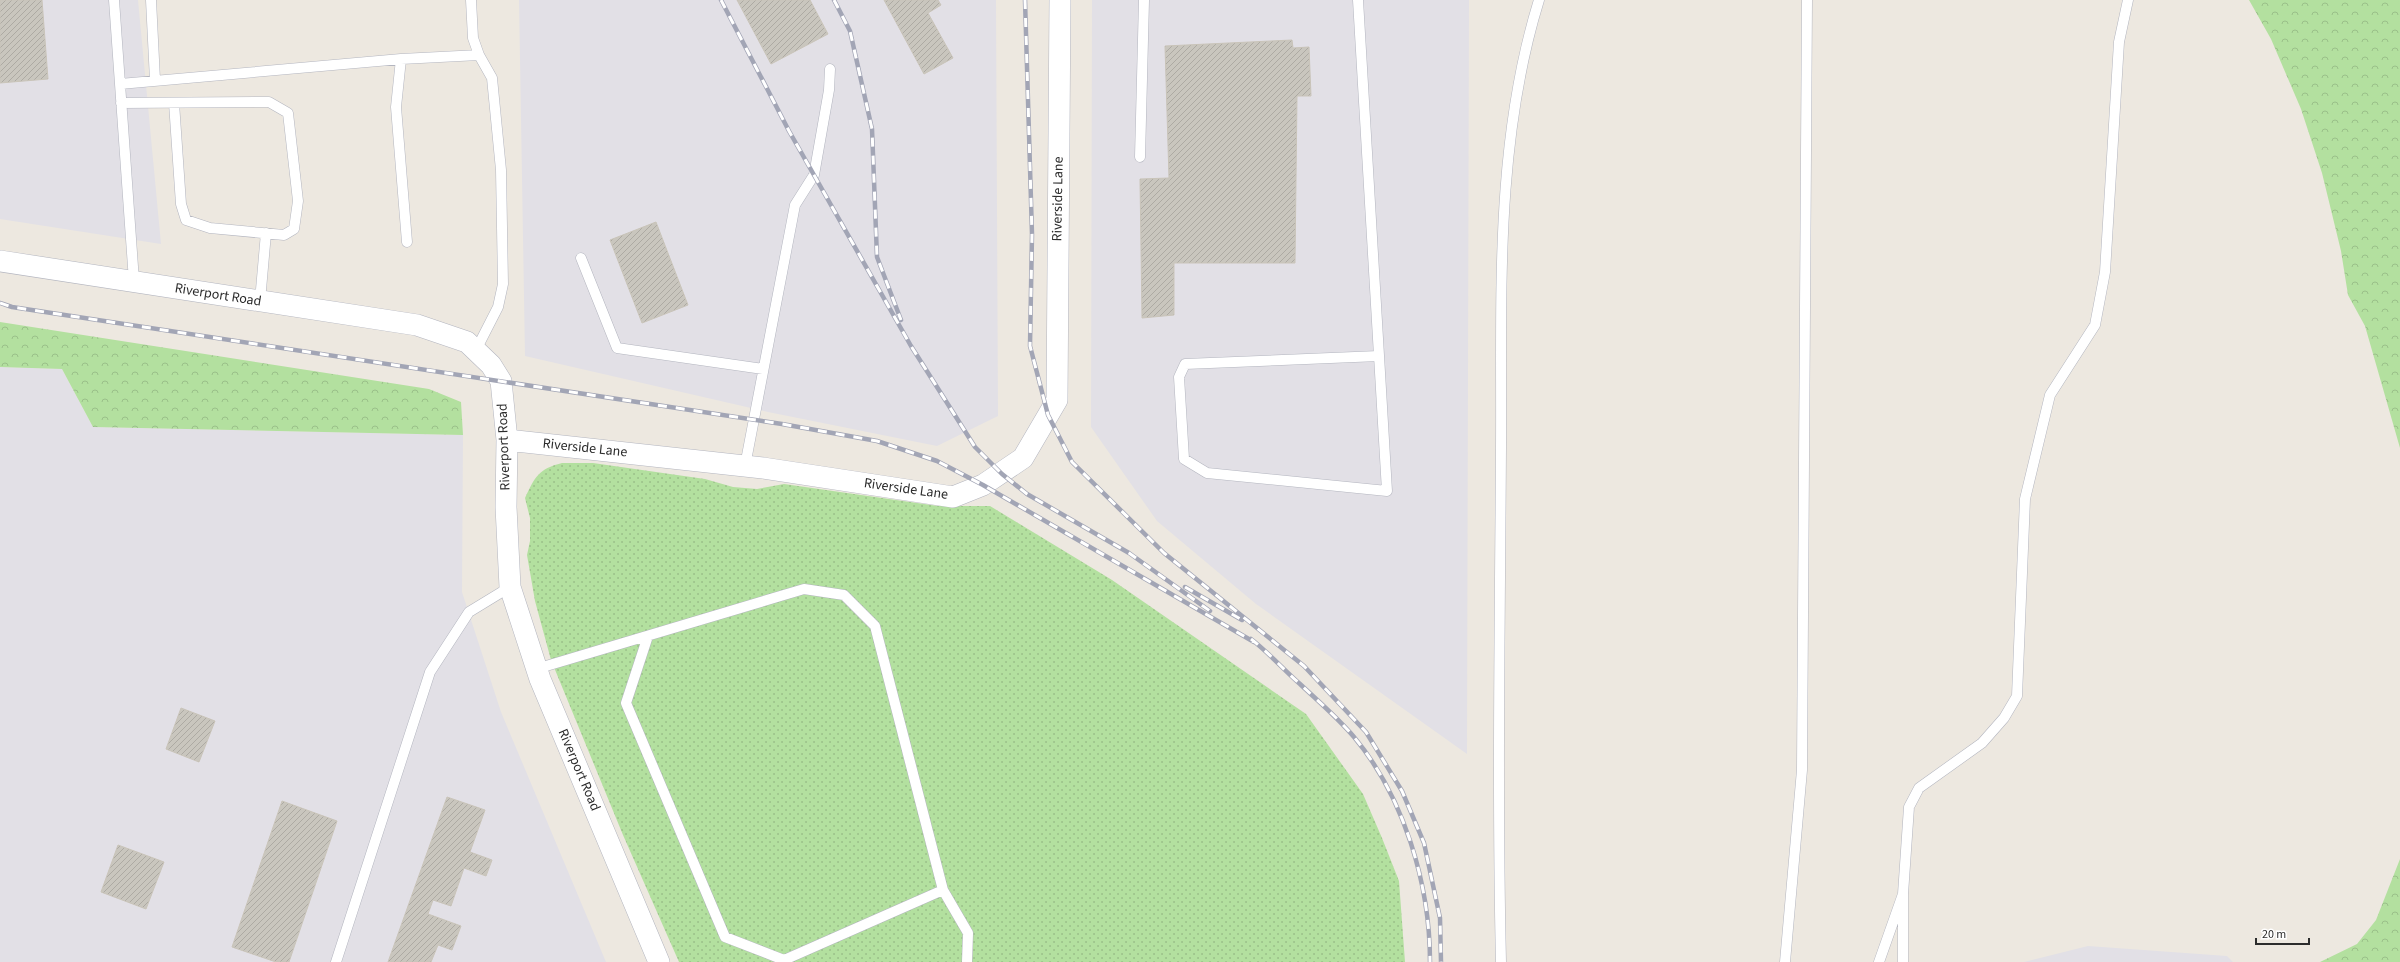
<svg xmlns="http://www.w3.org/2000/svg" width="2400" height="962" font-family="'Source Sans 3',sans-serif">
	<style>
		.industrial { fill: #e2e0e6 }
		.grass { fill: url(#grass-dots) }
		.forest { fill: url(#forest-crowns) }
		.building { fill: url(#building-hatch); stroke: #c9c4b9 }
		.lines { fill: none; stroke-linecap: round; stroke-linejoin: round }
		.lane-casing { stroke: #b3b5bf; stroke-width: 11 }
		.street-casing { stroke: #b3b5bf; stroke-width: 22 }
		.lane { stroke: #fff; stroke-width: 10 }
		.street { stroke: #fff; stroke-width: 21 }
		.rail-casing { stroke: #a2a5b5; stroke-width: 4.5 }
		.rail { stroke: #fff; stroke-width: 3; stroke-dasharray: 9; stroke-linecap: butt }
		.labels { text-anchor: middle; dominant-baseline: central; stroke-width: 3; stroke-linejoin: round; paint-order: stroke }
		.street-label { font-size: 14px; fill: #2c2c2c; stroke: #fff }
	</style>
	<defs>
		<pattern id="grass-dots" width="8" height="8" patternUnits="userSpaceOnUse"><rect width="8" height="8" fill="#b3e09f"/><path d="M2 2h.1M6 6h.1" fill="none" stroke="#9ac089" stroke-width="1.8" stroke-linecap="round"/></pattern>
		<pattern id="forest-crowns" width="20" height="18" patternUnits="userSpaceOnUse"><rect width="20" height="18" fill="#b3e09f"/><path d="M2 6a3 3 0 1 1 6 0M12 15a3 3 0 1 1 6 0" fill="none" stroke="#9ac089"/></pattern>
		<pattern id="building-hatch" width="6" height="6" patternUnits="userSpaceOnUse"><rect width="6" height="6" fill="#c9c6be"/><path d="M-1 1l2-2M0 6l6-6M5 7l2-2" fill="none" stroke="#adaaa3"/></pattern>
	</defs>
	<rect width="100%" height="100%" fill="#ede8e0"/>
	<path class="industrial" d="M0,0H138L161,244L0,219Z
		M519,0H996L998,416L937,446L768,412L525,356Z
		M1092,0H1469L1467,754L1256,604L1157,521L1091,427Z
		M0,367L62,369L93,427L463,435L462,592L501,712L606,962H0Z
		M2088,946L2227,956L2233,962H2024Z"/>
	<path class="grass" d="M562,463H593L705,479L733,487L757,489L784,484L938,506H990L1112,580L1306,714L1363,794L1382,838L1399,881L1405,962H679L623,835L551,660L535,601L527,555L530,541V518L525,498C535,477 538,469 562,463Z"/>
	<path class="forest" d="M2249,0H2400V448L2365,326L2348,295L2341,251L2322,173L2301,109L2271,39Z
		M0,322L429,389L461,402L463,435L93,427L62,369L0,367Z
		M2400,859V962H2320L2357,944L2376,920Z"/>
	<path class="building" d="M0,0H42L48,79L0,83Z
		M737,0H810L828,34L771,64Z
		M884,0H938L941,5L928,13L953,58L924,74Z
		M1292,40L1293,48L1309,47L1311,96H1297L1295,263H1174V315L1142,318L1140,179L1169,178L1165,46Z
		M656,222L688,305L642,323L610,240Z
		M181,708L215,721L199,762L166,749Z
		M447,797L485,810L470,852L492,860L486,876L464,868L451,906L433,900L428,914L461,926L452,950L438,945L431,962H388Z
		M282,801L337,821L289,962H276L232,947Z
		M118,845L164,862L146,909L101,892Z"/>
	<g class="lines">
		<g class="lane-casing">
			<path id="lane" d="M114,0L120,84L401,59L479,55
				M151,0L155,80
				M471,0L473,38L479,55L492,78L501,170L503,284L498,307L476,350
				M1358,0L1387,491L1207,473L1184,459L1179,377L1185,364L1379,356
				M401,59L396,107L407,242
				M120,84L134,281
				M121,103L269,102L288,113L298,201L294,229L284,235L210,228L186,220L181,204L174,103
				M1140,157L1144,0
				M581,258L617,348L763,369
				M260,301L266,233
				M745,466L795,205L814,175L829,90L830,69
				M648,636L626,703L725,937L784,960
				M536,669L804,589L844,595L875,626L943,890L784,960V962
				M943,890L968,933L967,962
				M1903,894L1909,807L1919,788L1982,743L2004,718L2017,696L2025,499L2050,395L2095,325L2105,272L2119,42L2128,0
				M336,962L430,672L469,612L510,587
				M1501,962C1497,791 1500,619 1501,448C1502,298 1494,145 1539,0
				M1785,962L1802,770L1807,0
				M1879,962L1903,894V962"/>
		</g>
		<g class="street-casing">
			<path id="street" d="M0,261L417,325L467,342L491,365L501,381L507,440L506,507L510,587L540,679L659,962
				M507,440L763,468L953,497L983,485L1023,458L1057,400L1060,0"/>
		</g>
		<use href="#lane" class="lane"/>
		<use href="#street" class="street"/>
		<g class="rail-casing">
			<path id="rail" d="M721,0L789,131L911,346L975,447L1002,474L1027,494L1129,553L1210,611
				M834,0L850,31L872,129L877,257L901,320
				M1025,0L1032,234L1030,346L1048,415L1072,462L1164,553L1304,666L1366,732L1402,791L1424,843L1440,918L1441,962
				M0,303L12,307L782,424L877,441L937,461L983,485L1254,642
				M1185,587L1242,620
				M1251,639C1268,652 1284,670 1300,684C1318,701 1338,718 1354,737C1404,797 1430,884 1430,962"/>
		</g>
		<use href="#rail" class="rail"/>
	</g>
	<g class="labels">
		<g class="street-label">
			<text transform="translate(1058 199) rotate(-89)">Riverside Lane</text>
			<text transform="translate(218 295) rotate(9)">Riverport Road</text>
			<text transform="translate(504 447) rotate(-92)">Riverport Road</text>
			<text transform="translate(585 448) rotate(6)">Riverside Lane</text>
			<text transform="translate(906 489) rotate(8)">Riverside Lane</text>
			<text transform="translate(579 770) rotate(67)">Riverport Road</text>
		</g>
	</g>
	<path d="M2256 938v6h53v-6" fill="none" stroke="#2c2c2c" stroke-width="2"/>
	<text x="2262" y="938" font-size="12" fill="#2c2c2c" stroke="#ffffff" stroke-width="3" paint-order="stroke">20 m</text>
</svg>
